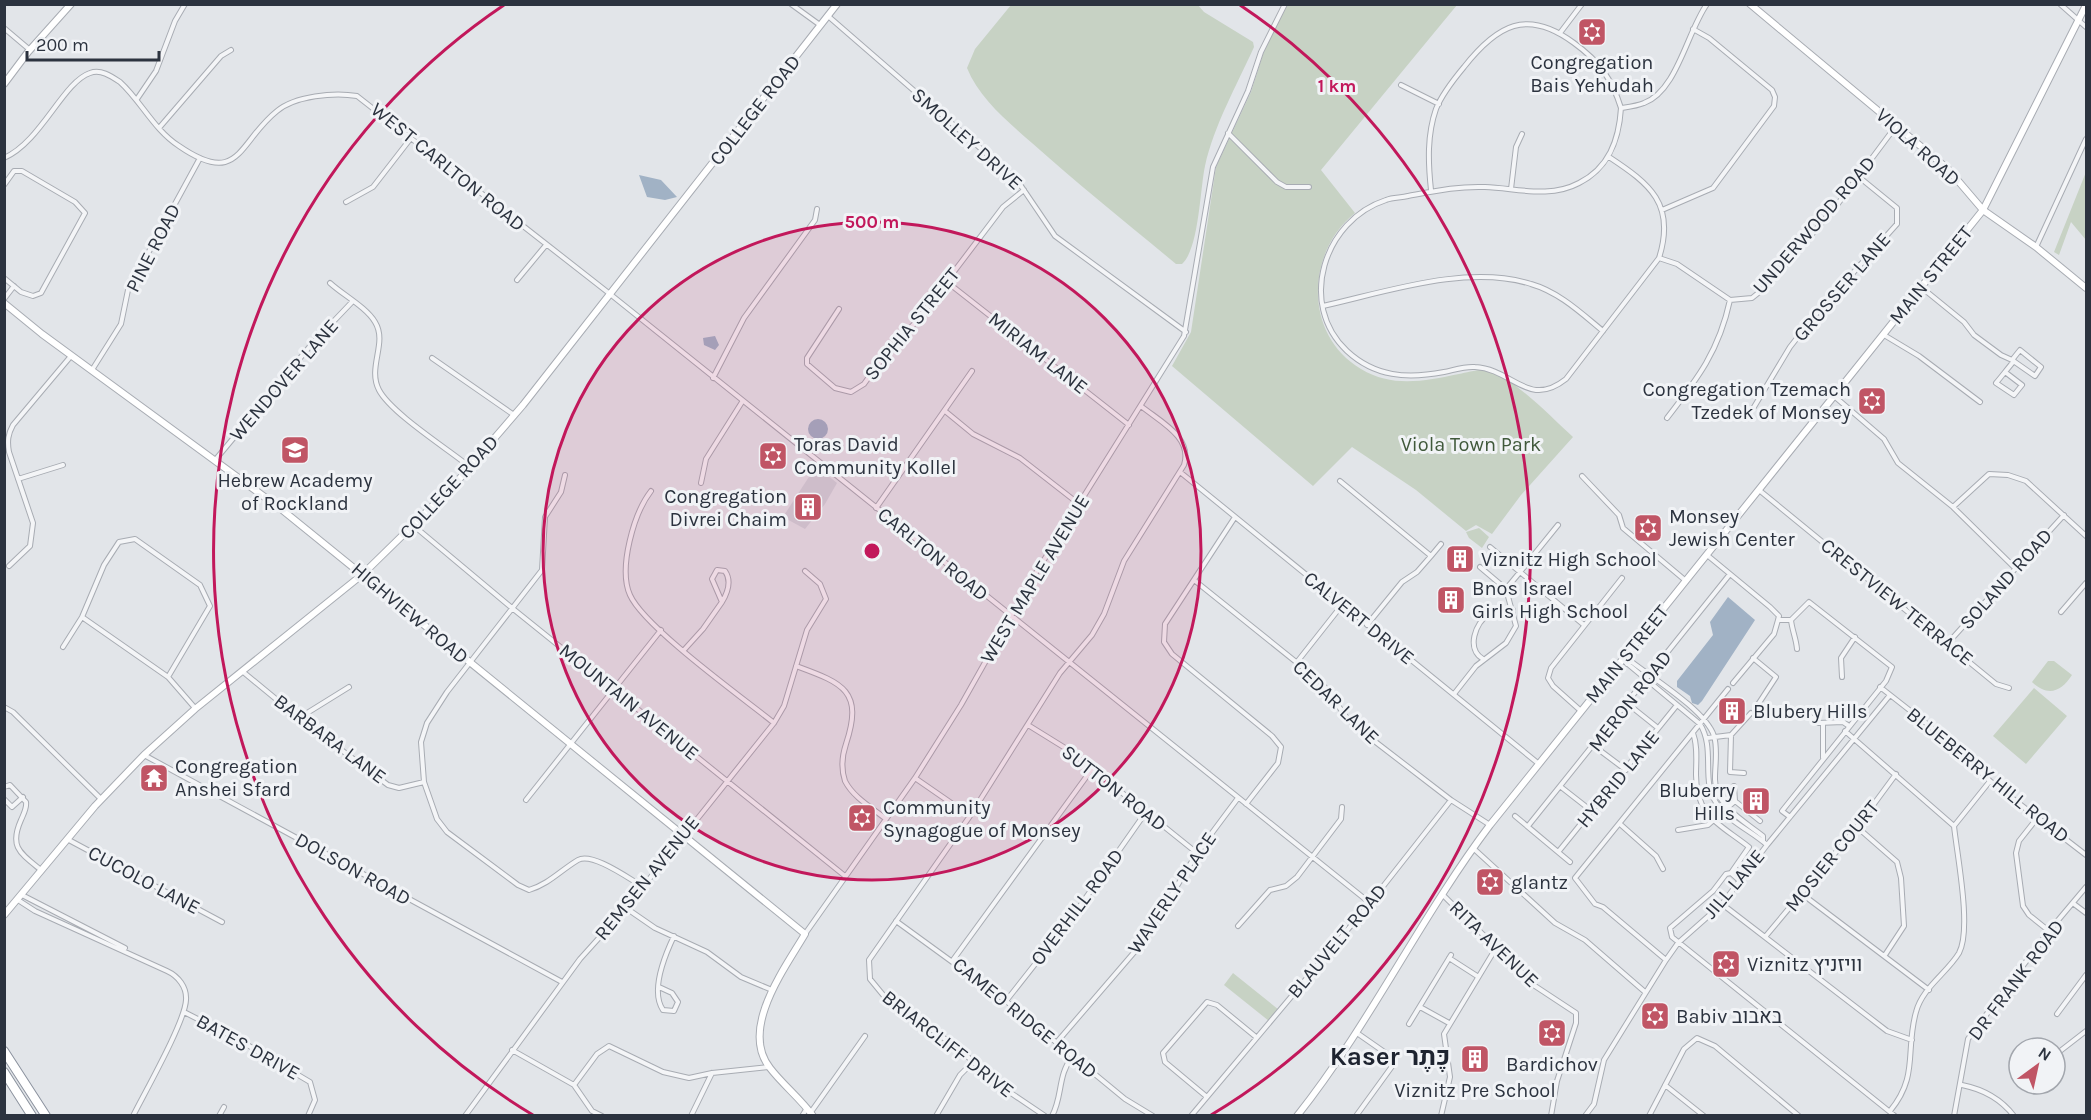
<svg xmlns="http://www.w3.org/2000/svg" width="2091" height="1120" font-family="Karla,Heebo,sans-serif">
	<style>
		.built { fill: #d0d4da }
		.green { fill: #c7d2c4 }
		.water { fill: #a1b2c5 }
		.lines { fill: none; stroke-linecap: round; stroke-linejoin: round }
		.street-casing { stroke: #a8acb3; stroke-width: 6 }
		.secondary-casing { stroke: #a8acb3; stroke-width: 8 }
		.highway-casing { stroke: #8b929e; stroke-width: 10 }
		.street { stroke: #f4f5f7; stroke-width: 4 }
		.secondary { stroke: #fff; stroke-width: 6 }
		.highway { stroke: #fff; stroke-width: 8 }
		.ring { fill: none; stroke: #c2185b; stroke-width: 3 }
		.labels { text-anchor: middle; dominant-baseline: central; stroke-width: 6; stroke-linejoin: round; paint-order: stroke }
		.poi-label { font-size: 20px; fill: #2c333f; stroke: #f1f3f6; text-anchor: start }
		.street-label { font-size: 20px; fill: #2c333f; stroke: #f1f3f6 }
		.park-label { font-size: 20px; fill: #40593b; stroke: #f1f3f6 }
		.district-label { font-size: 26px; font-weight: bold; fill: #1e2430; stroke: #f1f3f6 }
		.centre { fill: #c2185b; stroke: #f1f3f6; stroke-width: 3 }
		.ring-label { font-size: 18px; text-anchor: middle; font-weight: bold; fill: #c2185b; stroke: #f1f3f6; stroke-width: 6; stroke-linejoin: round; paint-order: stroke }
	</style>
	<rect width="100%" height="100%" fill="#e2e5e9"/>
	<path class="built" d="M816,466L837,483L825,504L805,529L783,517Z"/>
	<path class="green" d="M1011,5H1198L1204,12L1253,42L1254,47C1237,85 1214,125 1205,166C1200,189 1199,249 1182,264H1176C1128,224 1079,185 1032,143C1008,122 979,98 967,68L975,49Z
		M1287,5H1457L1321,170L1355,213C1306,252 1303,335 1361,369C1393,388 1424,381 1459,374C1468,372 1481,368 1490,371C1516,380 1552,418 1573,437L1521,495L1492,534L1476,525L1466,531L1416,490L1352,447L1313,486L1172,366L1191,332L1216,167L1251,92L1270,32Z
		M2086,172V240L2071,222L2059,255L2054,252Z
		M1479,528L1489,537L1482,548L1469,538L1466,532Z
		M2048,661H2054L2072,675C2061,692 2048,697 2032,682Z
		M2034,688L2067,716L2026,764L1993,736Z
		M1233,973L1279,1010L1269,1021L1224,985Z"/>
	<path class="water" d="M639,175L661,180L677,197L665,200L647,197Z
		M715,336L719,345L715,350L704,345L703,338Z
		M808 429a10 10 0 1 1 20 0a10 10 0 1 1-20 0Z
		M1728,597L1755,620L1702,701L1698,705L1692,703L1690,696L1677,687V681L1713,635L1710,622Z"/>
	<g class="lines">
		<g class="street-casing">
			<path id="street" d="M791,4L820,25
				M2060,4L2086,27
				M828,16L1017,180L1055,236L1186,332
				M4,28L30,50
				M1560,33L1582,4
				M1401,85L1439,104
				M137,99L156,71L175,21L185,4
				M159,128L221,56L231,50
				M1228,133L1277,182L1286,187H1309
				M1609,157C1650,184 1676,204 1659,258L1566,379C1528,409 1513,369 1475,367C1465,366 1454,370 1444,372C1407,379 1375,377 1347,351C1297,304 1324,220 1386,200C1393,197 1401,198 1408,196C1435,191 1458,186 1485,187C1516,188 1549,199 1579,183C1609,168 1619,140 1621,108C1628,107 1637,106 1644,103C1677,91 1687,32 1707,4
				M4,158C41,142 63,82 90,73C101,69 111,76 120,82C141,101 154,130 179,146C240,188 238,142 277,111C295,96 334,92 357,96L610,294L1370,903
				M4,185L14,171H22L75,202L85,213L41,293L33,296L21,292L4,278
				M1511,189L1516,147L1522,134
				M1431,190C1428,162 1427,135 1436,109C1442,94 1454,79 1464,67C1497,25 1527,8 1574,43C1599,61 1612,79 1621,108
				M346,202L373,187L411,138
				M1662,210L1713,188L1774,106L1775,97L1772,90L1709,38L1693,29
				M2036,247L2086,139
				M1659,258L1677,264L1730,300L1752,298L1767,286L1837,205L1896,126
				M517,280L546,245
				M947,282L1129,425
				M330,283C343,295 366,307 375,322C388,343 367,367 379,390C391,413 448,449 470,467
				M1921,287L1964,322L1974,335L2001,355L2012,360L2020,350L2041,367L2035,376L2012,360
				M4,299L14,286
				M1323,306C1386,292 1467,264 1531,284C1559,292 1581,313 1603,331
				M839,309L807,358V364L835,388L851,392L864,384L886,353L915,323L1003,207L1024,190
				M1884,335L1919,356L1980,402
				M432,358L514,415
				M92,370L121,324L128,290L200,158
				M2005,372L2022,385L2014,395L1996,383C2002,376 2008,368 2014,361
				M713,378L744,318L815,220L817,209
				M1834,396L1884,439L1898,463L1953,507L2014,567
				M1754,407L1790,347L1816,314L1897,224V208L1859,177
				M945,411L973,434L1020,458L1079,504
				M1667,418C1698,378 1719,351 1730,300
				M216,459L311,345L352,302
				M1180,472L1539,764
				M565,475L561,492L545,517L542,570L447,692L427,723L421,742L424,782L437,819L447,832L518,885L529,890C549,884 561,870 578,860C592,852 628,878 642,886
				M1582,476L1619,515L1623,528L1686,581
				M18,479L63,465
				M1340,481L1431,556L1417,572L1402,582L1367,625
				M701,483L706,459L742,402
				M1759,490L1996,684L2009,688
				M651,491C634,513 618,568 630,595C644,627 743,698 774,723
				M1953,507L1989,474L2008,475L2026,481L2086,536
				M876,508L972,371
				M1235,517L1165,624L1164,642L1172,654L1272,736L1281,747L1278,763L1246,804
				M414,526L512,608L845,876
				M1490,547L1520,572L1558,525
				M1707,555L1770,607L1779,616L1778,620H1791L1809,602L1892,667L1886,681L1782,811L1790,817
				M1431,556L1441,544
				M9,566L30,546L33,523L9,452C7,441 8,434 13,425L71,356
				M1194,580L1321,682L1347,718L1360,730L1451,800
				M1506,589L1520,572L1584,625
				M2061,612L2086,583
				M82,617L168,677L195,708
				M1791,620C1792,630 1796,638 1797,649
				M1948,643L2064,515
				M63,647L82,617L104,565L119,542L135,539L200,585L210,606L168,677
				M684,650L703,629L722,602L712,579L717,570L725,571C732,581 728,592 722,602
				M1753,658L1776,677L1757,706
				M1483,659C1466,649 1475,623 1489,614C1497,609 1505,610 1513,610
				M1623,660L1700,724C1716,750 1700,781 1717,804C1730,823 1752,831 1767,845
				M1297,662L1342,605
				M1627,664L1632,662C1654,679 1706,711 1714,736C1718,749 1715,764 1715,778C1714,805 1744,821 1763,836V841
				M796,666C842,683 864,690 846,744C842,756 841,769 845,781C853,797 872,808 886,819
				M242,671L299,718L388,785L399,788L424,782
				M1842,677L1841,658L1855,637
				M1733,683L1774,634L1778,620
				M1880,687L1945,738L1990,781L2086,855
				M1454,694L1476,666L1506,643L1516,626L1506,589L1480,567
				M1628,704L1658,728
				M4,707L13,712L101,799
				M1581,711L1553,686L1548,678L1551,668L1622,578
				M1784,713H1806L1818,723L1843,722L1849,726
				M299,718L349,687
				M1028,725L1070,751L1197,853
				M1845,731L1954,826
				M1693,733C1698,746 1696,761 1696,775C1696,817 1720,824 1749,847L1731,873L1726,874L1713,891L1670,928L1672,937L1895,1116
				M1731,735L1730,772L1744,773
				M1707,738L1731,735L1751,713
				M1594,746L1626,770
				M144,755L562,982
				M1823,758V723
				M915,778L970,816
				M4,787L10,785L26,802C27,808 24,813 21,820C9,847 20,853 41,870
				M1561,787L1593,812
				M4,799L12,807L23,797
				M526,800L661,630
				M1735,801L1760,821
				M1515,816L1570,862
				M2038,817L2019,841L2016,853L2023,906L2029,915L2049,931
				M1620,824L1656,856L1663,869
				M1528,826L1730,574
				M1857,827L1897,862L1901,878L1904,926L1885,955
				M1678,830L1708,825L1735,801L1734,786
				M67,839L222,922
				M1473,848L1555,923L1585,940L1645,992
				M1559,851L1677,705
				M1731,873L1740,881
				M1802,894L1929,990
				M22,895L125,948
				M1443,895L1535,986L1576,1013V1023L1557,1081L1551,1116
				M18,900L35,911L167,971C178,976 187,987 186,1000C185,1022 145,1092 133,1116
				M1722,904L1887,1031L1912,1040
				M2074,904L2086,913
				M626,908L655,928L707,952L741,977L772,990
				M896,921L1006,1001L1125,1099L1153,1116
				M1238,926L1270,890L1286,886L1297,877L1341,819L1342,807
				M805,934L915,778L961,705L1032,579L1184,336L1213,167L1248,91L1261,52L1285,4
				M1765,937L1857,827L1896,774
				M1449,958L1477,976
				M953,960L1092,769
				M1666,960L1603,907L1595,904L1575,878L1728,689
				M659,987L672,993L678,1002L674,1011L663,1010C650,991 665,955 674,936
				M1006,1001L1073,916L1146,812
				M1420,1007L1449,1023
				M184,1012L239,1040L310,1082L315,1100L308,1116
				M2057,1014L2086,975
				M1409,1024L1451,955
				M1057,1042L1143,942L1197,853L1238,798
				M512,1050L574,1085L592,1111L602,1116
				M2055,1055L2086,1031
				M574,1085L597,1054L609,1046L663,1072L689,1078L712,1073L768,1067
				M1665,1085L1704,1116
				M1962,1085C1982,1089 2001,1099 2014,1116
				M1207,1097L1165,1062L1163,1053L1207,1002L1217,1005L1256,1037
				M1890,1111C1919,1076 1905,1051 1916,1012C1922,988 1947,973 1959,953C1972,929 1957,855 1954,826L1990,781
				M811,1112L865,1036
				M219,1116L224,1107
				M465,1116L580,959L626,908L774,723L784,706L807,630L826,599L820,584L805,571
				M691,1116L712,1073
				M802,1116L807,1108
				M936,1116L960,1075L974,1061
				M1045,1116L1005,1089L955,1046L884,996L870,979L869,960L970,816L1060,673L1092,635L1104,614L1124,561L1184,465C1193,437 1159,421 1141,406
				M1052,1116C1063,1096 1057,1076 1073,1055
				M1191,1116L1370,903L1451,800L1490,825
				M1356,1116L1393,1065L1390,1056L1357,1033
				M1441,1116L1450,1077L1444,1034L1496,948
				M1585,1116L1594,1104L1604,1060L1666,960L1678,943L1722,904L1767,845L1890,695
				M1649,1116L1684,1049L1697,1038L1715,1046L1799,1116
				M1954,1116L1968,1039L2049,931L2086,887"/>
		</g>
		<g class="secondary-casing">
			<path id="secondary" d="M1750,4L1948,169L1983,210L2036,247L2086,288
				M4,84L28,52L71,4
				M4,303L42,334L281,509L805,934C785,968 739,1029 770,1068C783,1085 800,1098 813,1116
				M4,915L95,806L144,755L195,709L363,574L455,484L523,405L837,4
				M1297,1116C1370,1024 1420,918 1490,825L1983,210L2086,5"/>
		</g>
		<g class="highway-casing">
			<path id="highway" d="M4,1051L46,1116
				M4,1072L32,1116"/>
		</g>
		<use href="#street" class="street"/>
		<use href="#secondary" class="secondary"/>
		<use href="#highway" class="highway"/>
	</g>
	<circle cx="872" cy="551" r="329" fill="#c2185b" fill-opacity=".12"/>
	<g class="ring">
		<circle cx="872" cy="551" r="329"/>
		<path d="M533 1115A658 658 0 0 1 504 5M1240 5A658 658 0 0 1 1211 1115"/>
	</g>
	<defs>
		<g id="synagogue-square" transform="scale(1.5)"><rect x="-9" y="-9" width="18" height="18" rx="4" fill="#c05565" stroke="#f1f3f6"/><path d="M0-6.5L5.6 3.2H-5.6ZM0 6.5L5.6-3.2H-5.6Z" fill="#fff"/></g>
		<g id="school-square" transform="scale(1.5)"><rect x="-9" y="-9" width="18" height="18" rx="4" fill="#c05565" stroke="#f1f3f6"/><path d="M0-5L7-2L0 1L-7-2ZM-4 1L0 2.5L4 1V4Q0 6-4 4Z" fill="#fff"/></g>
		<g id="building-square" transform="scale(1.5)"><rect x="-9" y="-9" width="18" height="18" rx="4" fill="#c05565" stroke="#f1f3f6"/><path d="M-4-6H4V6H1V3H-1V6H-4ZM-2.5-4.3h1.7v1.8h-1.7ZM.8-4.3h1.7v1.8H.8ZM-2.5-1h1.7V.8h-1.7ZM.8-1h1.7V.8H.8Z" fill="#fff"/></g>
		<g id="temple-square" transform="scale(1.5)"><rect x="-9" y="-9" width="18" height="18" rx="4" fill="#c05565" stroke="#f1f3f6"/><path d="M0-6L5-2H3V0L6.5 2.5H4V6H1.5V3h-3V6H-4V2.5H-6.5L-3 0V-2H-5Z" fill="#fff"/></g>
	</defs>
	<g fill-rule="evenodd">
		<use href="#synagogue-square" x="1592" y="32"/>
		<use href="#synagogue-square" x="1872" y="401"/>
		<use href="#school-square" x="295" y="450"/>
		<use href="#synagogue-square" x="773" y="456"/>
		<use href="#building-square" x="808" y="507"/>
		<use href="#synagogue-square" x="1648" y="528"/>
		<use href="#building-square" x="1460" y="559"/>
		<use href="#building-square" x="1451" y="600"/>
		<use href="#building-square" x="1732" y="711"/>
		<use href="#temple-square" x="154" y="778"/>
		<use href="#building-square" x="1756" y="801"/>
		<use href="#synagogue-square" x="862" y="818"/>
		<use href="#synagogue-square" x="1490" y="882"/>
		<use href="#synagogue-square" x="1726" y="964"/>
		<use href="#synagogue-square" x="1655" y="1016"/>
		<use href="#synagogue-square" x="1552" y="1033"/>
		<use href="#building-square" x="1475" y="1059"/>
	</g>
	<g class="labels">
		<g class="poi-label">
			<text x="1592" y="62" text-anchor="middle">Congregation<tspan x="1592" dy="23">Bais Yehudah</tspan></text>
			<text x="1851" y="389" text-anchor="end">Congregation Tzemach<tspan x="1851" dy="23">Tzedek of Monsey</tspan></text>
			<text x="794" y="444">Toras David<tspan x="794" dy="23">Community Kollel</tspan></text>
			<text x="295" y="480" text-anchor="middle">Hebrew Academy<tspan x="295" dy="23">of Rockland</tspan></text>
			<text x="787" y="496" text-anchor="end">Congregation<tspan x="787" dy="23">Divrei Chaim</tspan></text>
			<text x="1669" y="516">Monsey<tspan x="1669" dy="23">Jewish Center</tspan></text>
			<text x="1481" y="559">Viznitz High School</text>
			<text x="1472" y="588">Bnos Israel<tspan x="1472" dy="23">Girls High School</tspan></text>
			<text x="1753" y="711">Blubery Hills</text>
			<text x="175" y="766">Congregation<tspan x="175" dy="23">Anshei Sfard</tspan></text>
			<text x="1735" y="790" text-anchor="end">Bluberry<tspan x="1735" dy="23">Hills</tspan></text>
			<text x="883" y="807">Community<tspan x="883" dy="23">Synagogue of Monsey</tspan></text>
			<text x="1511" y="882">glantz</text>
			<text x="1747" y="964">Viznitz וויזניץ</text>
			<text x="1676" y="1016">Babiv באבוב</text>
			<text x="1552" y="1064" text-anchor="middle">Bardichov</text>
			<text x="1475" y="1090" text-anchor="middle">Viznitz Pre School</text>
		</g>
		<g class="street-label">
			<text transform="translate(755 110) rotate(-52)">COLLEGE ROAD</text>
			<text transform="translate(967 139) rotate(42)">SMOLLEY DRIVE</text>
			<text transform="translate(1918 147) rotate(42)">VIOLA ROAD</text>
			<text transform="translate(448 167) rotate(39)">WEST CARLTON ROAD</text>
			<text transform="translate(1814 225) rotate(-49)">UNDERWOOD ROAD</text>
			<text transform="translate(153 248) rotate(-63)">PINE ROAD</text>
			<text transform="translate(1931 275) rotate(-51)">MAIN STREET</text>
			<text transform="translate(1842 287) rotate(-49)">GROSSER LANE</text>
			<text transform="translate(912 324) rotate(-51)">SOPHIA STREET</text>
			<text transform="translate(1038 353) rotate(38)">MIRIAM LANE</text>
			<text transform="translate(284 380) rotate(-49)">WENDOVER LANE</text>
			<text transform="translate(449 487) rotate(-47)">COLLEGE ROAD</text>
			<text transform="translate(933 554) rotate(39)">CARLTON ROAD</text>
			<text transform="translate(1035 579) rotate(-59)">WEST MAPLE AVENUE</text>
			<text transform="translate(2006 579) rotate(-48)">SOLAND ROAD</text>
			<text transform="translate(1897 602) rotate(39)">CRESTVIEW TERRACE</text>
			<text transform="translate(410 613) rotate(40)">HIGHVIEW ROAD</text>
			<text transform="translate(1359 618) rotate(39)">CALVERT DRIVE</text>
			<text transform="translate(1627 654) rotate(-51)">MAIN STREET</text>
			<text transform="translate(1630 701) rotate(-52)">MERON ROAD</text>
			<text transform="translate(629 702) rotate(39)">MOUNTAIN AVENUE</text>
			<text transform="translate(1336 702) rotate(44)">CEDAR LANE</text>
			<text transform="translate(330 739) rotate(37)">BARBARA LANE</text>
			<text transform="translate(1988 775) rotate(39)">BLUEBERRY HILL ROAD</text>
			<text transform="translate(1618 779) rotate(-51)">HYBRID LANE</text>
			<text transform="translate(1114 788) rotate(38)">SUTTON ROAD</text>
			<text transform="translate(1832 856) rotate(-51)">MOSIER COURT</text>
			<text transform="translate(353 869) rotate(29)">DOLSON ROAD</text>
			<text transform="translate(647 878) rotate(-51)">REMSEN AVENUE</text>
			<text transform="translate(144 880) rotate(28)">CUCOLO LANE</text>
			<text transform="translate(1734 884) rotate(-50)">JILL LANE</text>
			<text transform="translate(1172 893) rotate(-56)">WAVERLY PLACE</text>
			<text transform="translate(1077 907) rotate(-53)">OVERHILL ROAD</text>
			<text transform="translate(1337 941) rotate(-50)">BLAUVELT ROAD</text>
			<text transform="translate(1494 944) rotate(44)">RITA AVENUE</text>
			<text transform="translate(2016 980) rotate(-53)">DR FRANK ROAD</text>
			<text transform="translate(1025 1018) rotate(39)">CAMEO RIDGE ROAD</text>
			<text transform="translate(948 1044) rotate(38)">BRIARCLIFF DRIVE</text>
			<text transform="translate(248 1047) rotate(29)">BATES DRIVE</text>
		</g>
		<g class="park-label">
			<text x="1471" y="444">Viola Town Park</text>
		</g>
		<g class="district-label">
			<text x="1390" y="1056">Kaser כֶּתֶר</text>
		</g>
	</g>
	<circle cx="872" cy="551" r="9" class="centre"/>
	<g class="ring-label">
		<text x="1337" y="92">1 km</text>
		<text x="872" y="228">500 m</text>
	</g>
	<rect width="2091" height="1120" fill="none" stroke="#2c333f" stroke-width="12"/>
	<g transform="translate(2037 1066) rotate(33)"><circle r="28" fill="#f1f3f6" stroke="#a2a6ad" stroke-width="1.5"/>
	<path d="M0-4.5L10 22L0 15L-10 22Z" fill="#c05565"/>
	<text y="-9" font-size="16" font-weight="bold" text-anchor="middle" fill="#2c333f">N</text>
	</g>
	<path d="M27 51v9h132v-9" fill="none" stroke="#2c333f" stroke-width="3"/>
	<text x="36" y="51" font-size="18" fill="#2c333f" stroke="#f1f3f6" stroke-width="4.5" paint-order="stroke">200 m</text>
</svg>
